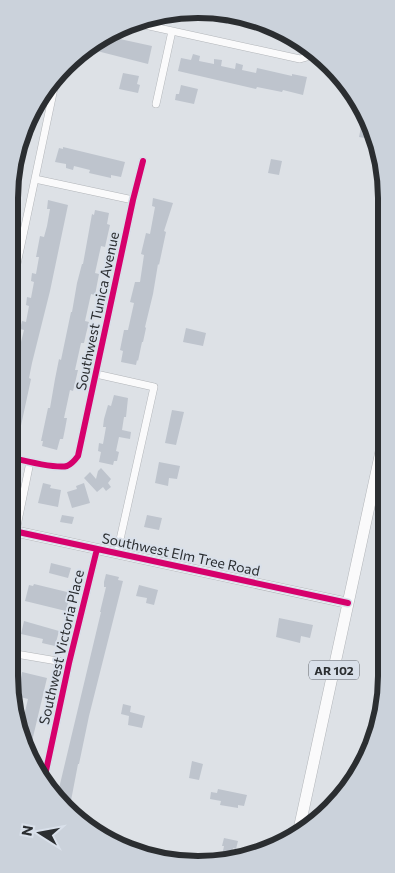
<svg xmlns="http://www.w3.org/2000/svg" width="395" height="873" font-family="Commissioner,sans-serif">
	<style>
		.building { fill: #bec4cd }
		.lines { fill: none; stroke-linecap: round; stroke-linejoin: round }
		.street-casing { stroke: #b2b5b9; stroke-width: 8 }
		.secondary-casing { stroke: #b2b5b9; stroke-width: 11 }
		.primary-casing { stroke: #b2b5b9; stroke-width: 12 }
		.street { stroke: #fafafb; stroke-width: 7 }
		.secondary { stroke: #fafafb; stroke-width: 10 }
		.primary { stroke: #fafafb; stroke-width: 11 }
		.cycleway-casing { stroke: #d9e0ea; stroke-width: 9 }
		.cycleway { stroke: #d6006c; stroke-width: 6 }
		.labels { text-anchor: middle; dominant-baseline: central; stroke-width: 4; stroke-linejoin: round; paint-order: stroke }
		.shield { fill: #d9e0ea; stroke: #5f6368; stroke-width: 1 }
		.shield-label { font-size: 12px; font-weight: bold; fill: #2b2e31 }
		.street-label { font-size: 14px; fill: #2b2e31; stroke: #d9e0ea }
		.rim { fill: none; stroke: #2b2e31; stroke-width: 6 }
	</style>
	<rect width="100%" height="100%" fill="#dde1e6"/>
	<path class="building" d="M197,9L261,21L260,28L251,26L250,29L243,27V25L228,21L227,24L176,13Z
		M274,26L293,36L292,38L272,33Z
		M106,36L152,46L148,64L97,51V53L84,51Z
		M193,54L200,56L199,61L214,64V59L222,60L221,66L235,69L236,63L243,65L242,70L256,73L257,68L292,76V74L307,77L303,95L283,90L282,92L257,87L256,89L178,71L181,58L191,60Z
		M123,73L139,76L137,84L140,85L138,93L119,89Z
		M181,85L198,89L194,104L175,100L176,94H179Z
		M364,112L372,125L376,140L359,137Z
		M63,147L125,162L121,177L111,175V178L89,173L90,170L74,166L73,170L66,168V164L55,162L59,148L63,149Z
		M271,159L282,161L279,175L268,173Z
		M153,198L173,203L164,231L166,232L159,265L158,264L153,294L145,327L146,328L143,342H142L138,361L137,360L136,365L121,362L123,351L120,350L124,330H128L134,303L130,302L135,282H140L144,255L141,254L146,233L150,234L155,207L152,206Z
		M48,200L68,205L50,291L32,363L29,378L31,379L19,435H17L16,440L9,439V381H13L18,354L15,353L17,345L20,346L24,330L20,329L22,321L26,322L29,306L26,305L27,297L31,298L34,282L31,281L32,273L36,274L39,257H36L40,236L44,237L47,226L50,209H47Z
		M95,210L109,213L107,224L110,225L105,247L101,246L95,273L99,274L95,295L91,294L85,321L89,322L86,334L84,343H81L75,370H78L75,383L73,391L70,390L64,418H67L65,429L63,439H60L57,450L42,446L43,441H41L48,408H50L55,379L59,359L61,360L71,312H72L77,283L82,264H83L92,214L94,215Z
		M186,328L206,333L203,346L183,342Z
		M114,395L128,398L126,417H124L122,430L131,432L130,439L119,437L116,451L119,452L117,461H114L113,465L99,462L101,452L98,451L99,443L103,444L106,427H103L104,419L108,405L111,406Z
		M172,410L184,412L176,445L165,443Z
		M159,462L180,466L177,479L169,478L168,486L155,483Z
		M101,468L111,479L108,483L111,487L106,491L103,487L97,492L84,478L90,472L96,479L98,471Z
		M43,483L51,485L50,488L61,490L58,507L38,503Z
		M84,483L90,503L72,508L67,492L77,489L76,486Z
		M62,515L74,517L72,524L60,522Z
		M147,515L162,518L159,530L144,527Z
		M9,554L16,555L15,559H17L11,583H9Z
		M51,563L71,568L68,578L49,573Z
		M106,574L119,577L118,580L123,581L89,716L79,764H78L69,811L56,801L101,612H100L106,587H104V582Z
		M34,584L67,592V594L70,595L66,611L25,601L29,585L33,586Z
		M139,585L158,590L154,605L146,603L147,598L136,596Z
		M279,618L313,625L310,638L301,636L300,643L276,637Z
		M24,621L59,631L55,646L42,643L43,639L21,634Z
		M22,672L47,678L29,754L19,737L28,699L17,696Z
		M123,704L131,706L130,712L145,716L142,728L128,725L129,716L121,714Z
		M192,761L203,764L199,780L189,778Z
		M218,789L247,795L244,806L238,805V808L220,805L221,801L210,799L211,792L217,793Z
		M224,838L238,841L236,849L233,848L230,861H221L224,846H222Z"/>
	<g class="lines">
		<g class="street-casing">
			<path id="street" d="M131,22L300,59L307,57L315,50
				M156,104L172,31
				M35,179L133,200
				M9,302L57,74
				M96,374L154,387L117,553
				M9,457C21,460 56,469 67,466C72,464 75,460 78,456L133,200L143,161
				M16,531L30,462
				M9,661L16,654L69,663
				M44,780L69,663L97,549"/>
		</g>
		<g class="secondary-casing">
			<path id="secondary" d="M9,530L348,603"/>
		</g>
		<g class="primary-casing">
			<path id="primary" d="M298,834L385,433"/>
		</g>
		<use href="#street" class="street"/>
		<use href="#secondary" class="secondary"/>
		<use href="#primary" class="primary"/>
		<g class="cycleway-casing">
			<path id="cycleway" d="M9,457C21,460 56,469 67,466C72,464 75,460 78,456L133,200L143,161
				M9,530L348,603
				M44,780L69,663L97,549"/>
		</g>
		<use href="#cycleway" class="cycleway"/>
	</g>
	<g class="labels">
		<rect class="shield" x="309" y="660.5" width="50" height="19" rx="4"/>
		<g class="shield-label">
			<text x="334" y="670">AR 102</text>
		</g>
		<g class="street-label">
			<text transform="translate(97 311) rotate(-78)">Southwest Tunica Avenue</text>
			<text transform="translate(181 554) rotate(12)">Southwest Elm Tree Road</text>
			<text transform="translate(61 647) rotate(-77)">Southwest Victoria Place</text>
		</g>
	</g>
	<path d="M0 0H395V873H0ZM198 18H198A180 180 0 0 1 378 198V676A180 180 0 0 1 198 856H198A180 180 0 0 1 18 676V198A180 180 0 0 1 198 18Z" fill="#cbd2db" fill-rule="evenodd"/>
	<path class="rim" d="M198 18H198A180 180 0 0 1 378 198V676A180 180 0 0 1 198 856H198A180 180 0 0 1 18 676V198A180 180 0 0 1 198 18Z"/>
	<g transform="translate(40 833) rotate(281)" stroke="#d9e0ea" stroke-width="4" paint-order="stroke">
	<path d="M0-4L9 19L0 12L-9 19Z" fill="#2b2e31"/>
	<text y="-8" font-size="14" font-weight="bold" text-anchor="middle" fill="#2b2e31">N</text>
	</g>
</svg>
